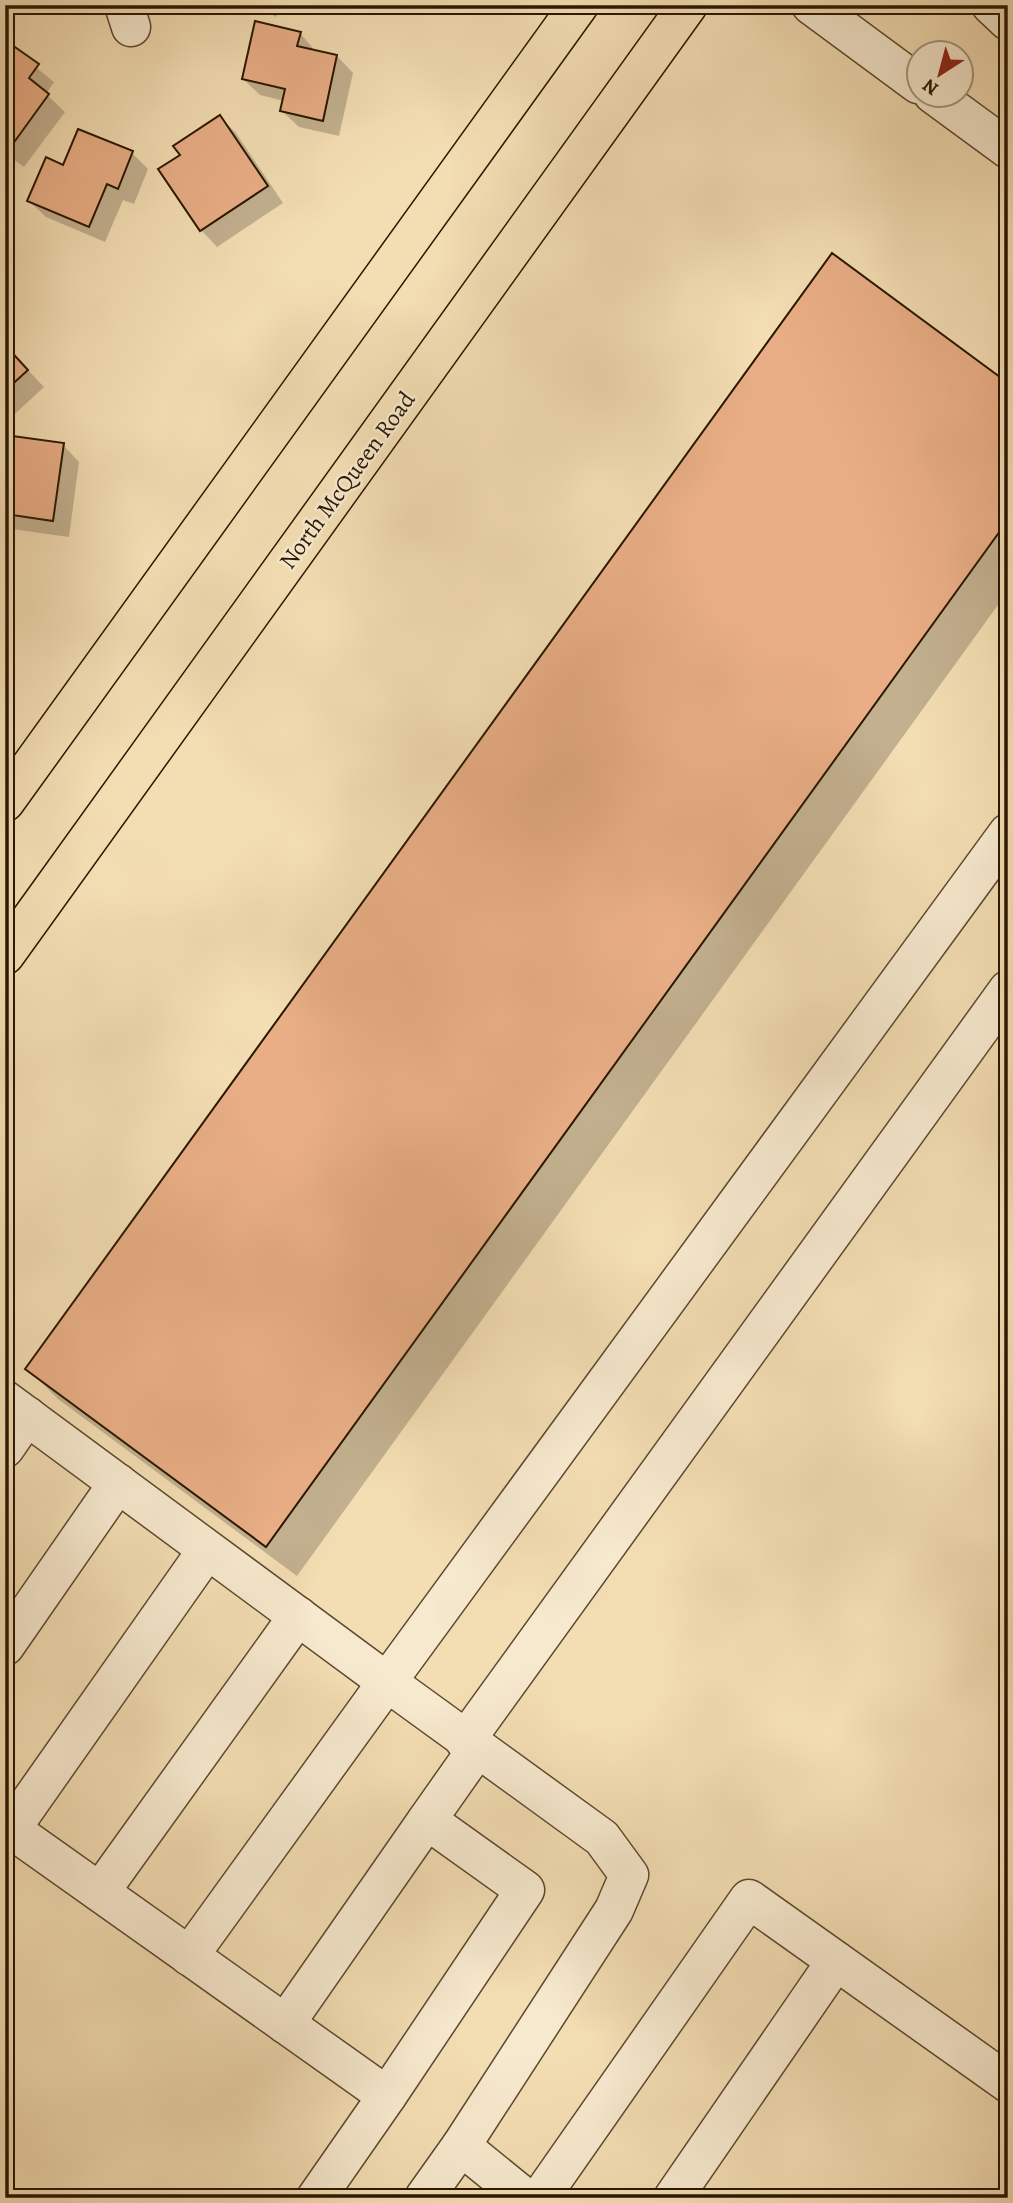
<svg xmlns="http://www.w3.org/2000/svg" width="1013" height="2203" font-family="Alegreya,serif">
  <rect width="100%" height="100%" fill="#f3ddb3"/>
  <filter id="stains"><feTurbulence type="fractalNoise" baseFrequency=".00286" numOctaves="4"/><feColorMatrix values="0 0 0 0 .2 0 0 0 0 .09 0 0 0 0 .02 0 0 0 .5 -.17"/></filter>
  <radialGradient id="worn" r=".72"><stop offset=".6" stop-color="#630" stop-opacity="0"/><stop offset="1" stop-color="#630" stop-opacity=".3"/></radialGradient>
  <!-- shadow -->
  <g fill="#0003">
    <path d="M 263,5 L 291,5 L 275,17 Z"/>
    <path d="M 300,33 L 316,52 L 337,56 L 353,73 L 339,136 L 299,127 L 282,111 L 284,101 L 260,95 L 243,79 Z"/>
    <path d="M 5,42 L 54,82 L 46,94 L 65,112 L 24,167 L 5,153 Z"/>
    <path d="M 220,117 L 236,133 L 283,203 L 217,247 L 201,230 L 161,170 L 182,156 Z"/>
    <path d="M 132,153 L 148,169 L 134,204 L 123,200 L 105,242 L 46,217 L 29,201 L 64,167 Z"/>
    <path d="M 5,346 L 44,387 L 5,423 Z"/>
    <path d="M 1008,385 L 1008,591 L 297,1576 L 58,1399 L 28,1369 Z"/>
    <path d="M 5,437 L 63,445 L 79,462 L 69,537 L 5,528 Z"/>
    <path d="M 5,597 L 12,604 L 5,614 Z"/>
  </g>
  <!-- building -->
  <g fill="#e9ae86" stroke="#2a1702" stroke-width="2">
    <path d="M 255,21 L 301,32 L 297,46 L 337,55 L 323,121 L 280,111 L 285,89 L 242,79 Z"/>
    <path d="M 5,40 L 39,64 L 29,78 L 49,94 L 7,152 Z"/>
    <path d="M 220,115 L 268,186 L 200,231 L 158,169 L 180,155 L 173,146 Z"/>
    <path d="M 78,129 L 133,151 L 118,189 L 107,184 L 89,227 L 27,201 L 46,157 L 63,165 Z"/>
    <path d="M 832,253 L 1008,383 L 1008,520 L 266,1547 L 25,1369 Z"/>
    <path d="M 5,345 L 28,370 L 5,391 Z"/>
    <path d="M 5,435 L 64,443 L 53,521 L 5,514 Z"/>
  </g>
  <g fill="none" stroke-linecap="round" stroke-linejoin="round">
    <!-- minor casing -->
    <g stroke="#5c482e" stroke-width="41">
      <g id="minor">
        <path d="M 124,5 L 131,27"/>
        <path d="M 811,5 L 918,84"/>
        <path d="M 991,5 L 1008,21"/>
        <path d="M 933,94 L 1008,149"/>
        <path d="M 5,1400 L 387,1682 L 1008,833"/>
        <path d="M 5,1448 L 27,1416"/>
        <path d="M 5,1646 L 118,1483"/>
        <path d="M 465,1741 L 1008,990"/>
        <path d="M 5,1825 L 387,2096 L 316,2198"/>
        <path d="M 11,1829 L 207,1550"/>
        <path d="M 100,1892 L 298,1616"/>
        <path d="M 189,1956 L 387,1682 L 602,1838 L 629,1875 L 614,1910 L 461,2146 L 424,2198"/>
        <path d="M 285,2024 L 427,1820"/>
        <path d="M 387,2096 L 525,1890 L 427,1820 L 477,1749"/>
        <path d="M 461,2146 L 525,2198"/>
        <path d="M 540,2198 L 749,1899 L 1008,2083"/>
        <path d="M 673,2198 L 836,1961"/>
      </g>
    </g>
    <!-- major casing -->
    <g stroke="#2a1702" stroke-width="41">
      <g id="major">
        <path d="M 5,802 L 579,5"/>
        <path d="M 5,955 L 688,5"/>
      </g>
    </g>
    <!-- minor -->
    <use href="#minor" stroke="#f7e9ce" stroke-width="38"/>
    <!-- major -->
    <use href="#major" stroke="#f3ddb3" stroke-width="38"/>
  </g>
  <g text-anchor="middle" stroke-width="5" stroke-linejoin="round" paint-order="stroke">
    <!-- street labels -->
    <g font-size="24" fill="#2a1702" stroke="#f7e9ce">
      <text transform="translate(347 480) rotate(-54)" y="8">North McQueen Road</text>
    </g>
  </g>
  <!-- margin -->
  <rect width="1013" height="2203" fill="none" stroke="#f3ddb3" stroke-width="28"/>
  <rect x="7" y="7" width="999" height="2189" fill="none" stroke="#2a1702" stroke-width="3.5"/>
  <rect x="14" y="14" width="985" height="2175" fill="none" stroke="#2a1702" stroke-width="2"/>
  <!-- north arrow -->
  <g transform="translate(940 74) rotate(216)"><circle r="33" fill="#f7e9ce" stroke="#a5957c" stroke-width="2"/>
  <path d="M0-5L12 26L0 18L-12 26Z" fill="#8f2418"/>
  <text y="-10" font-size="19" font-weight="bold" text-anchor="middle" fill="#2a1702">N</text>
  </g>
  <rect width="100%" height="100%" filter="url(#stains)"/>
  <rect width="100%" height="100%" fill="url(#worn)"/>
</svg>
